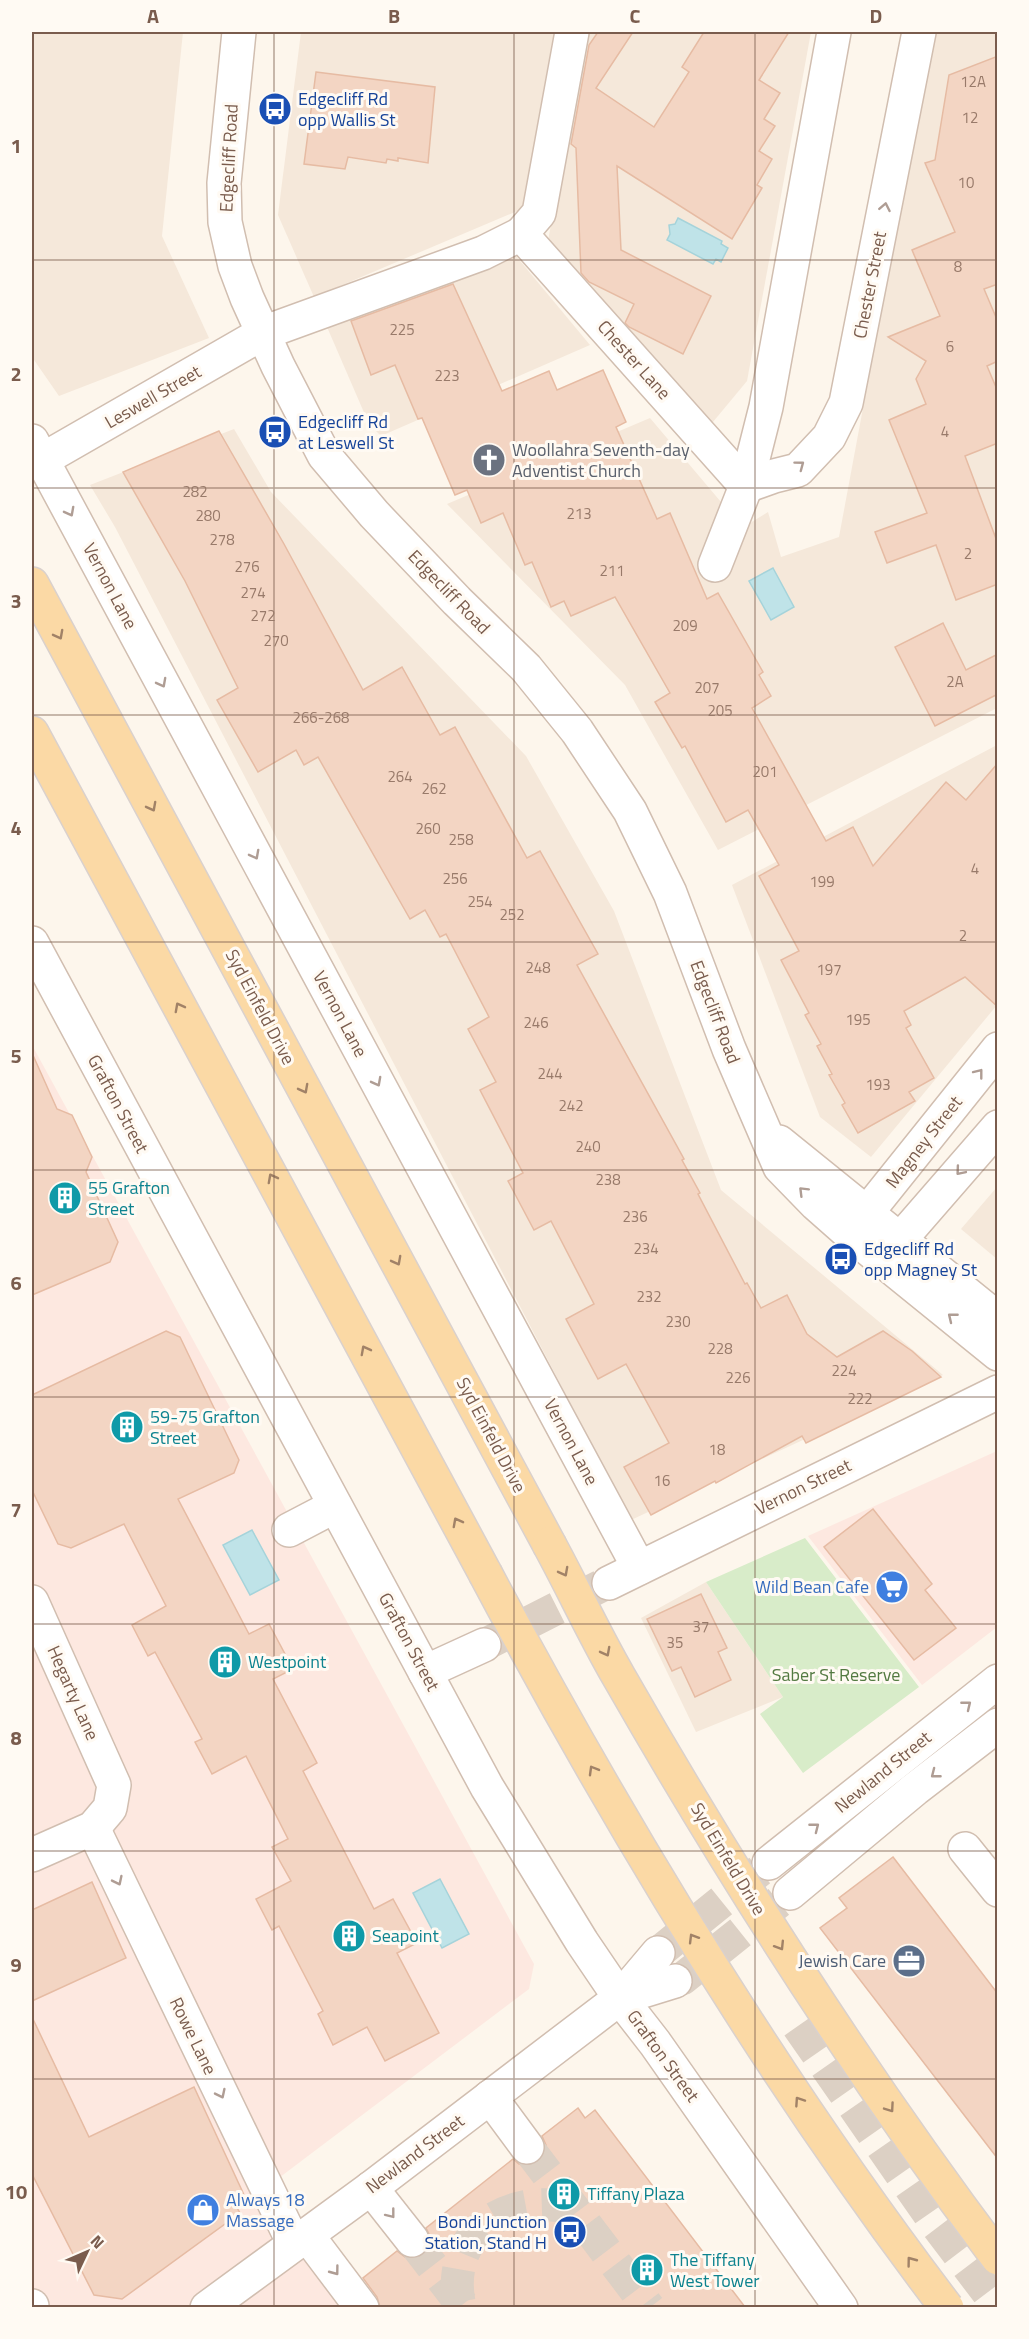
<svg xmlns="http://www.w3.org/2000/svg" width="1029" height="2339" font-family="'Titillium Web',sans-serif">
  <rect width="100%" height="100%" fill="#fdf6ec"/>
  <!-- residential -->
  <g fill="#f5e8da">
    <path d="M 32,32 L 183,32 L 162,236 L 209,338 L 59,396 L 32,357 Z"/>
    <path d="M 301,32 L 554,32 L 522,209 L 314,297 L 278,215 Z"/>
    <path d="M 586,32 L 811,32 L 747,381 L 708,428 L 548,241 Z"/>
    <path d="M 933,32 L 997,32 L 997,708 L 718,850 L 625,685 L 447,504 L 650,418 L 721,502 L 713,546 L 768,512 L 781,557 L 839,537 Z"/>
    <path d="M 511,250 L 590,345 L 381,436 L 369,424 L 327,327 Z"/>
    <path d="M 234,429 L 271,492 L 526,756 L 614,911 L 721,1190 L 943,1375 L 631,1520 L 115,527 L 90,485 Z"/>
    <path d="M 997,745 L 997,1005 L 871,1157 L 820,1117 L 732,885 Z"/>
    <path d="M 997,1187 L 997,1259 L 961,1229 Z"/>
    <path d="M 706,1582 L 783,1697 L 696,1732 L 641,1618 Z"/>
  </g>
  <!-- commercial -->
  <g fill="#fde8e0">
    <path d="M 32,1045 L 534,1964 L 529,1989 L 259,2193 L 346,2307 L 32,2307 Z"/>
    <path d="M 997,1451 L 997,1627 L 922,1685 L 808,1536 Z"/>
  </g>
  <!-- green -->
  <path fill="#d8ecc9" d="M 805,1538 L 919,1687 L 803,1773 L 760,1714 L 783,1697 L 706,1582 Z"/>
  <!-- water -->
  <g fill="#bfe3e8" stroke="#a5d3da" stroke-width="1.5">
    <path d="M 678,218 L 722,241 L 721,244 L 728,248 L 721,262 L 716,259 L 713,264 L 667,240 L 670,234 L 669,225 L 675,224 Z"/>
    <path d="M 773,568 L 794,607 L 771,620 L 749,581 Z"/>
    <path d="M 252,1530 L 279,1580 L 250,1595 L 223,1545 Z"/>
    <path d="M 440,1879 L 469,1934 L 442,1948 L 413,1893 Z"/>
  </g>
  <!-- building -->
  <g fill="#f3d5c3" stroke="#e6bba3" stroke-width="1.5">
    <path d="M 598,32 L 633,32 L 596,88 L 654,127 L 689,72 L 682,67 L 704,32 L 789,32 L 759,80 L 780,93 L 764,119 L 775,126 L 759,151 L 772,159 L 757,185 L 762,188 L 732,239 L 617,166 L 621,250 L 711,296 L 683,354 L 629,327 L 625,323 L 634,304 L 589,282 L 581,273 L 576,148 L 571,144 L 589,45 Z"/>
    <path d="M 998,56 L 998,284 L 984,289 L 998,322 L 998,361 L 987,366 L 998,392 L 998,443 L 965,456 L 998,544 L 998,584 L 956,600 L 936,545 L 887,563 L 875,532 L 927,513 L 889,420 L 926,404 L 916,379 L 926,361 L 888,337 L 940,316 L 912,250 L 955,232 L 925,163 L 935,160 L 949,75 Z"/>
    <path d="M 316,72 L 435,87 L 428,163 L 398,158 L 398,161 L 387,159 L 386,163 L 348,157 L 345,169 L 304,164 Z"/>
    <path d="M 453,284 L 502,391 L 549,371 L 557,390 L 603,370 L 626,422 L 616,427 L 657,519 L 670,513 L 707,599 L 718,593 L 763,672 L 759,675 L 771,696 L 752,708 L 826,841 L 853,827 L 873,866 L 946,782 L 966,800 L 998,763 L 998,1007 L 965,977 L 904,1011 L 911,1025 L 906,1028 L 934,1078 L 909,1092 L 915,1101 L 858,1133 L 842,1105 L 845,1103 L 829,1075 L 832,1074 L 817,1046 L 821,1044 L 805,1015 L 809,1013 L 781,960 L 799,951 L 759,876 L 779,865 L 748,810 L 726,822 L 685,746 L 682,748 L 655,702 L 670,693 L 615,597 L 571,616 L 564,601 L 551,607 L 532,562 L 525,565 L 503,513 L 481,523 L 467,490 L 455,495 L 422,418 L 418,419 L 395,365 L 371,375 L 351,321 Z"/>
    <path d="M 219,431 L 284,544 L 363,690 L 402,667 L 440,735 L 455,727 L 527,858 L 540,851 L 598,954 L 577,965 L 684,1159 L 682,1160 L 700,1193 L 698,1194 L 745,1284 L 747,1283 L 761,1308 L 787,1295 L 807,1334 L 837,1357 L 883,1331 L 912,1351 L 941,1377 L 806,1443 L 802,1436 L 716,1483 L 715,1481 L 651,1515 L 624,1467 L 669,1443 L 626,1364 L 598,1379 L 566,1319 L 594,1304 L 551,1221 L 534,1230 L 508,1181 L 523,1173 L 480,1090 L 496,1082 L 468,1029 L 489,1017 L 446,934 L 440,937 L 425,910 L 410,919 L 318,757 L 304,765 L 296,750 L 258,772 L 217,700 L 238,688 L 185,581 L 123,472 Z"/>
    <path d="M 943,623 L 966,670 L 998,654 L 998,694 L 935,726 L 895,647 Z"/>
    <path d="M 32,1053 L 57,1109 L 72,1115 L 92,1157 L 86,1172 L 118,1242 L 110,1262 L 32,1295 Z"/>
    <path d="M 166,1331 L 180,1337 L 239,1460 L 234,1473 L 178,1499 L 249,1634 L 269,1624 L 293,1669 L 273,1679 L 317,1763 L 303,1771 L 374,1909 L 393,1899 L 417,1943 L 397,1953 L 439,2033 L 385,2061 L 367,2027 L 333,2045 L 318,2014 L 323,2011 L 279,1926 L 272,1930 L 256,1899 L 291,1881 L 272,1847 L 288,1839 L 246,1756 L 212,1774 L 195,1742 L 202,1739 L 155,1652 L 148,1656 L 132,1625 L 166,1606 L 124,1524 L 71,1548 L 58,1544 L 32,1490 L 32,1395 Z"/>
    <path d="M 873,1509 L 932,1584 L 925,1590 L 956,1628 L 914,1660 L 824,1547 Z"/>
    <path d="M 701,1594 L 727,1648 L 718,1652 L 731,1680 L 695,1697 L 681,1667 L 672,1671 L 647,1619 Z"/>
    <path d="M 893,1857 L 998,1994 L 998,2159 L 820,1928 L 847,1908 L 839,1898 Z"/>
    <path d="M 92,1882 L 126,1958 L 32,2001 L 32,1910 Z"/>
    <path d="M 32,2017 L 89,2137 L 194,2087 L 245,2197 L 235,2204 L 240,2213 L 122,2299 L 94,2295 L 32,2174 Z"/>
    <path d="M 578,2108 L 585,2118 L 595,2110 L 745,2307 L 380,2307 L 377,2297 L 363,2278 L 397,2251 L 405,2257 L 414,2259 L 424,2254 L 429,2247 L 431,2238 L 426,2228 L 513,2159 L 519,2164 L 529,2166 L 539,2162 L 544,2155 L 546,2145 L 542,2136 Z"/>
  </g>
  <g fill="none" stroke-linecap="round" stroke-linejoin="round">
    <!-- minor-tunnel -->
    <g stroke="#dcd0c4" stroke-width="33" stroke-dasharray="33 16" stroke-linecap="butt">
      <path d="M 484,1645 L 603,1585"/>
      <path d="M 658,1953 L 764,1867"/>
      <path d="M 675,1981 L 682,1979 L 790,1893"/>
      <path d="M 798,2026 L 938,2227 L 998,2306"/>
      <path d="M 527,2147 L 649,2308"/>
      <path d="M 412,2240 L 463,2306"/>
      <path d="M 459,2302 C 446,2231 510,2193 573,2208"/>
    </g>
    <!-- minor casing -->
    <g stroke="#d1beb0" stroke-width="36">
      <g id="minor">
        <path d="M 239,32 L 224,183 L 225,222 L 235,266 L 247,298 L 278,366 L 324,455 L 374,514 L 457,601 L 526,668 L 577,731 L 630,811 L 670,893 L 729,1049 L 780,1167 L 816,1204 L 850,1234 L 998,1354"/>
        <path d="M 572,32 L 539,213 L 521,234 L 746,486 L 774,476 L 798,470 L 829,437 L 846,403 L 919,32"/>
        <path d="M 32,441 L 639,1568"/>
        <path d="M 42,460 L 263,333 L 483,253 L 521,234"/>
        <path d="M 715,565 L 746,486 L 766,407 L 834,32"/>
        <path d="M 32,943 L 487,1787 L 582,1942 L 620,1998 L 655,2043 L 841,2308"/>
        <path d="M 779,1142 L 998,1319"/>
        <path d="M 853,1230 L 998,1049"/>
        <path d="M 885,1257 L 998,1127"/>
        <path d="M 289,1530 L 335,1506"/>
        <path d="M 609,1583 L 998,1392"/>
        <path d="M 32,1602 L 114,1785 L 110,1808 L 93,1828 L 32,1855"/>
        <path d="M 425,1672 L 484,1645"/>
        <path d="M 93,1828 L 294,2244"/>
        <path d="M 965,1849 L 998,1890"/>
        <path d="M 769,1863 L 998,1681"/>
        <path d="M 790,1893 L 915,1789 L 998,1725"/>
        <path d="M 620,1998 L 675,1981"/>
        <path d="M 490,2097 L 527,2147"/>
        <path d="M 371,2188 L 412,2240"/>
        <path d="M 307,2235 L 362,2308"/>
        <path d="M 32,2306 L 32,2308"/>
        <path d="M 207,2308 L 371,2188 L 620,1998 L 658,1953"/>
      </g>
    </g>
    <!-- major casing -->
    <g stroke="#dad1cd" stroke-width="36">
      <g id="major">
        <path d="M 32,584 L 549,1544"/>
        <path d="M 32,733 L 485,1573"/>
      </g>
    </g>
    <!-- minor -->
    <use href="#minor" stroke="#fff" stroke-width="33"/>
    <!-- major -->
    <use href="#major" stroke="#fbd9a5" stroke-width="33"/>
    <!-- major-bridge casing -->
    <g stroke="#dad1cd" stroke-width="36" stroke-linecap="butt">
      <g id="major-bridge">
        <path d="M 549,1544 C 573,1588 594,1634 619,1677 C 734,1878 859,2073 998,2258"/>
        <path d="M 485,1573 C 621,1829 771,2077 947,2308"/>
      </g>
    </g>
    <!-- major-bridge -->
    <use href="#major-bridge" stroke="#fbd9a5" stroke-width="33"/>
  </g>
  <!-- one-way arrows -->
  <defs><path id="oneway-chevron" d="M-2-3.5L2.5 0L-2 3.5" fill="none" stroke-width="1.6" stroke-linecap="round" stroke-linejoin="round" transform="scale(1.5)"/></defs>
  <g stroke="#af9d94">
    <use href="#oneway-chevron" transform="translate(885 207) rotate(-79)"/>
    <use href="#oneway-chevron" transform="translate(800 465) rotate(-37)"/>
    <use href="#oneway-chevron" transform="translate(70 512) rotate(62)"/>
    <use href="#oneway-chevron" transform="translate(162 683) rotate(62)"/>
    <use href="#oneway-chevron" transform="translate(255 855) rotate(62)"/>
    <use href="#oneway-chevron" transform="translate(979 1073) rotate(-52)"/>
    <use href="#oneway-chevron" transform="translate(377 1082) rotate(62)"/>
    <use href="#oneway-chevron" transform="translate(960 1171) rotate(130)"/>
    <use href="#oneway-chevron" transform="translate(803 1191) rotate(-135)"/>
    <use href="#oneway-chevron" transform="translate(952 1317) rotate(-141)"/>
    <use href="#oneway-chevron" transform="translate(967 1705) rotate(-39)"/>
    <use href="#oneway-chevron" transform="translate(935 1774) rotate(142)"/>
    <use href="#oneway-chevron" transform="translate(815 1827) rotate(-38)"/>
    <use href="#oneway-chevron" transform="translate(118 1881) rotate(64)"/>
    <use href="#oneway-chevron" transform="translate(221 2094) rotate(64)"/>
    <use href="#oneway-chevron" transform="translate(391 2214) rotate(52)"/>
    <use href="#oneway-chevron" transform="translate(335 2271) rotate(53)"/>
  </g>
  <g stroke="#a18267">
    <use href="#oneway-chevron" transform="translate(59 635) rotate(62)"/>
    <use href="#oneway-chevron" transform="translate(152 807) rotate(62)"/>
    <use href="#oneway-chevron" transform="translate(179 1007) rotate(-118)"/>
    <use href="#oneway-chevron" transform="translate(304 1089) rotate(62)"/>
    <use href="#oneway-chevron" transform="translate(272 1178) rotate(-118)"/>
    <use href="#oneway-chevron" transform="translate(397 1261) rotate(62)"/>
    <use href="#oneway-chevron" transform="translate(365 1350) rotate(-118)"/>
    <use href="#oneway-chevron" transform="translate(457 1522) rotate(-118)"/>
    <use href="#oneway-chevron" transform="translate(564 1572) rotate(62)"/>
    <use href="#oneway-chevron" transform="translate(606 1652) rotate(62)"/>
    <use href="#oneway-chevron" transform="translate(593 1770) rotate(-120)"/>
    <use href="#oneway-chevron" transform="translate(693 1938) rotate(-121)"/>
    <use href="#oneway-chevron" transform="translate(780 1946) rotate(58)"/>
    <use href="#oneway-chevron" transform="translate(799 2101) rotate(-124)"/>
    <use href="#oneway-chevron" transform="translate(890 2108) rotate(55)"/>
    <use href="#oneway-chevron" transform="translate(911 2261) rotate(-127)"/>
  </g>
  <!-- grid -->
  <path fill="none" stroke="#7a5c4d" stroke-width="1.5" stroke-opacity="0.55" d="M 274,32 L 274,2308M 514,32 L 514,2308M 755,32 L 755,2308M 32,260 L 998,260M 32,488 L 998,488M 32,715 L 998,715M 32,942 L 998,942M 32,1170 L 998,1170M 32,1397 L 998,1397M 32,1624 L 998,1624M 32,1851 L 998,1851M 32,2079 L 998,2079"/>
  <!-- icons -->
  <defs>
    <g id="bus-disc" transform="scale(1.725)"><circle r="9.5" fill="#1a4fb4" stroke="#fffaf3"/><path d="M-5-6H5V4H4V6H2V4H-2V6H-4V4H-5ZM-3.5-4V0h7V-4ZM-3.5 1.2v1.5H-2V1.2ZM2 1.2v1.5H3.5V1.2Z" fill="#fff"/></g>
    <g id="church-disc" transform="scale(1.725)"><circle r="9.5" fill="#6b7280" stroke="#fffaf3"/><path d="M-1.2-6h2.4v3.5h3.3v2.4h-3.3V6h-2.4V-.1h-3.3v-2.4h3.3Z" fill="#fff"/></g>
    <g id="building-disc" transform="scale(1.725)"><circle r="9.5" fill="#0f9aa8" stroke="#fffaf3"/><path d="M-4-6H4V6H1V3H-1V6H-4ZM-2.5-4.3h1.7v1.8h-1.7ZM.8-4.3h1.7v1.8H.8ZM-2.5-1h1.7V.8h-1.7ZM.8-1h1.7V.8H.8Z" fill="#fff"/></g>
    <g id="supermarket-disc" transform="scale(1.725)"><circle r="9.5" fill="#3f7fe0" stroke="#fffaf3"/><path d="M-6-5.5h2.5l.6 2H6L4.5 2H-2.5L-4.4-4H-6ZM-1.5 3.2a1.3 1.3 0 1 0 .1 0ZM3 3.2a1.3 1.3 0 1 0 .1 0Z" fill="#fff"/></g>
    <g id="office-disc" transform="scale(1.725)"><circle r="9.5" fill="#5c6f8a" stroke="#fffaf3"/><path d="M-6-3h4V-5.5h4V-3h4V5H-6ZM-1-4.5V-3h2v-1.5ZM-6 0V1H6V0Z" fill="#fff"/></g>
    <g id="shop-disc" transform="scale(1.725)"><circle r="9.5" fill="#3f7fe0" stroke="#fffaf3"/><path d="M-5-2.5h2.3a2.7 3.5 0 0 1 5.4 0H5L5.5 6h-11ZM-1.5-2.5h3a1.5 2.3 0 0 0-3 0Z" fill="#fff"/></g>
  </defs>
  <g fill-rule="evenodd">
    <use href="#bus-disc" x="275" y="109"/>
    <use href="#bus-disc" x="275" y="432"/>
    <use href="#church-disc" x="489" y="460"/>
    <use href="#building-disc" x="65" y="1198"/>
    <use href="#bus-disc" x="841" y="1259"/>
    <use href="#building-disc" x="127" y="1427"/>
    <use href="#supermarket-disc" x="892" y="1587"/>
    <use href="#building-disc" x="225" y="1662"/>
    <use href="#building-disc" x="349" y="1936"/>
    <use href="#office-disc" x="909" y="1961"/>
    <use href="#building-disc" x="564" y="2194"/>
    <use href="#shop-disc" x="203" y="2210"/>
    <use href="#bus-disc" x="570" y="2232"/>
    <use href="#building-disc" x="647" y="2270"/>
  </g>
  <g text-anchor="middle" stroke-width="6" stroke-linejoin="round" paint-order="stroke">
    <!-- number labels -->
    <g font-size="15" fill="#987a6a">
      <text x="973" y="87">12A</text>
      <text x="970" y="123">12</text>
      <text x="966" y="188">10</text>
      <text x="958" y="272">8</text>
      <text x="402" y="335">225</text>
      <text x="950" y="352">6</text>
      <text x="447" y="381">223</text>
      <text x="945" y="437">4</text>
      <text x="195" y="497">282</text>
      <text x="579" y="519">213</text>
      <text x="208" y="521">280</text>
      <text x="222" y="545">278</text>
      <text x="968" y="559">2</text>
      <text x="247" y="572">276</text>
      <text x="612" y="576">211</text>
      <text x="253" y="598">274</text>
      <text x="263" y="621">272</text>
      <text x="685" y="631">209</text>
      <text x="276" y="646">270</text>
      <text x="955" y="687">2A</text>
      <text x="707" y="693">207</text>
      <text x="720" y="716">205</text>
      <text x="321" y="723">266-268</text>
      <text x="765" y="777">201</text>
      <text x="400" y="782">264</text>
      <text x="434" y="794">262</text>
      <text x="428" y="834">260</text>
      <text x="461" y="845">258</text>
      <text x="975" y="874">4</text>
      <text x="455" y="884">256</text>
      <text x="822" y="887">199</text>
      <text x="480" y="907">254</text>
      <text x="512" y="920">252</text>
      <text x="963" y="941">2</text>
      <text x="538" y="973">248</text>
      <text x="829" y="975">197</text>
      <text x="858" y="1025">195</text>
      <text x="536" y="1028">246</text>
      <text x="550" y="1079">244</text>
      <text x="878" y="1090">193</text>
      <text x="571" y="1111">242</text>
      <text x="588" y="1152">240</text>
      <text x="608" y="1185">238</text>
      <text x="635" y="1222">236</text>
      <text x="646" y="1254">234</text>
      <text x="649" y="1302">232</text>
      <text x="678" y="1327">230</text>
      <text x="720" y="1354">228</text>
      <text x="844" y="1376">224</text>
      <text x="738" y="1383">226</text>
      <text x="860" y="1404">222</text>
      <text x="717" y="1455">18</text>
      <text x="662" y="1486">16</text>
      <text x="701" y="1632">37</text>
      <text x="675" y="1648">35</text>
    </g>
    <!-- transit labels -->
    <g font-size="18" fill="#164399" stroke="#fffaf3" text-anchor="start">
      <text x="298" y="105">Edgecliff Rd<tspan x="298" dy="21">opp Wallis St</tspan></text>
      <text x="298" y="428">Edgecliff Rd<tspan x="298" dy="21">at Leswell St</tspan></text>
      <text x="864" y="1255">Edgecliff Rd<tspan x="864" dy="21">opp Magney St</tspan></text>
      <text x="547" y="2228" text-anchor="end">Bondi Junction<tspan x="547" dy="21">Station, Stand H</tspan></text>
    </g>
    <!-- street labels -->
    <g font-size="18" fill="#7a5c4d" stroke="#fffaf3">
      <text transform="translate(229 158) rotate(-87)" y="6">Edgecliff Road</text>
      <text transform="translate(870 285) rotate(-79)" y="6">Chester Street</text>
      <text transform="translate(634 360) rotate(48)" y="6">Chester Lane</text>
      <text transform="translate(153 397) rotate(-30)" y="6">Leswell Street</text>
      <text transform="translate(110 586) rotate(62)" y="6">Vernon Lane</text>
      <text transform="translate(449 592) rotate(46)" y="6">Edgecliff Road</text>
      <text transform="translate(260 1007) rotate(62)" y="6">Syd Einfeld Drive</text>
      <text transform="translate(715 1012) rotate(69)" y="6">Edgecliff Road</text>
      <text transform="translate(340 1014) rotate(62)" y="6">Vernon Lane</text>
      <text transform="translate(118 1104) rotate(62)" y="6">Grafton Street</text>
      <text transform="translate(924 1142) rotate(-52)" y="6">Magney Street</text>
      <text transform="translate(491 1435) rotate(62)" y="6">Syd Einfeld Drive</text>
      <text transform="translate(571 1442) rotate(62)" y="6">Vernon Lane</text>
      <text transform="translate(803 1487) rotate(-26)" y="6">Vernon Street</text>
      <text transform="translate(409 1642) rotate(62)" y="6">Grafton Street</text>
      <text transform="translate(73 1693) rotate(66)" y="6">Hegarty Lane</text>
      <text transform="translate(883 1772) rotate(-39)" y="6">Newland Street</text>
      <text transform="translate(728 1859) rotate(59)" y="6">Syd Einfeld Drive</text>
      <text transform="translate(193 2036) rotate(64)" y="6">Rowe Lane</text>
      <text transform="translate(663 2056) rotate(54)" y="6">Grafton Street</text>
      <text transform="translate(415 2154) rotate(-37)" y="6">Newland Street</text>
    </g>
    <!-- worship labels -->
    <g font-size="18" fill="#5b616d" stroke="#fffaf3" text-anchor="start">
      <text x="512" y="456">Woollahra Seventh-day<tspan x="512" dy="21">Adventist Church</tspan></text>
    </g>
    <!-- culture labels -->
    <g font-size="18" fill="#0d838f" stroke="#fffaf3" text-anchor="start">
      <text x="88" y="1194">55 Grafton<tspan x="88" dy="21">Street</tspan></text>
      <text x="150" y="1423">59-75 Grafton<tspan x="150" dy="21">Street</tspan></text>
      <text x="248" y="1668">Westpoint</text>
      <text x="372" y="1942">Seapoint</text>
      <text x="587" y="2200">Tiffany Plaza</text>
      <text x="670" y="2266">The Tiffany<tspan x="670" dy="21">West Tower</tspan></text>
    </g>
    <!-- shop labels -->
    <g font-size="18" fill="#366cbe" stroke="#fffaf3" text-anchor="end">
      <text x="869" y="1593">Wild Bean Cafe</text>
      <text x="226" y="2206" text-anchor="start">Always 18<tspan x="226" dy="21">Massage</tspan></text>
    </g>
    <!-- park labels -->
    <g font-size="18" fill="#537a41" stroke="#fffaf3">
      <text x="836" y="1681">Saber St Reserve</text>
    </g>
    <!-- service labels -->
    <g font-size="18" fill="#4e5e75" stroke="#fffaf3" text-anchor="end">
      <text x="886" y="1967">Jewish Care</text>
    </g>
  </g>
  <!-- border -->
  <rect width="1029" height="2339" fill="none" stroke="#fffaf3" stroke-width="66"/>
  <!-- north arrow -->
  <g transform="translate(87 2252) rotate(46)" stroke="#fffaf3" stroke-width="4.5" paint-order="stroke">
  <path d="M0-4.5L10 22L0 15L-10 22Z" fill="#7a5c4d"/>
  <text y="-9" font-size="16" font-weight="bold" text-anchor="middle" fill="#7a5c4d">N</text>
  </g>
  <rect x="33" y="33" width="963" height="2273" fill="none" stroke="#7a5c4d" stroke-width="2"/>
  <g font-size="20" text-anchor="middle" font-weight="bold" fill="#7a5c4d">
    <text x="153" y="23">A</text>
    <text x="394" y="23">B</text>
    <text x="635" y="23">C</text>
    <text x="876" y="23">D</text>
    <text x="16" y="153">1</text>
    <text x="16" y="381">2</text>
    <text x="16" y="608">3</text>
    <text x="16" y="835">4</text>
    <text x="16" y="1063">5</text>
    <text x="16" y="1290">6</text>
    <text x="16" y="1517">7</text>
    <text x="16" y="1745">8</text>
    <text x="16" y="1972">9</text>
    <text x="16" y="2199">10</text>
  </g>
</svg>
